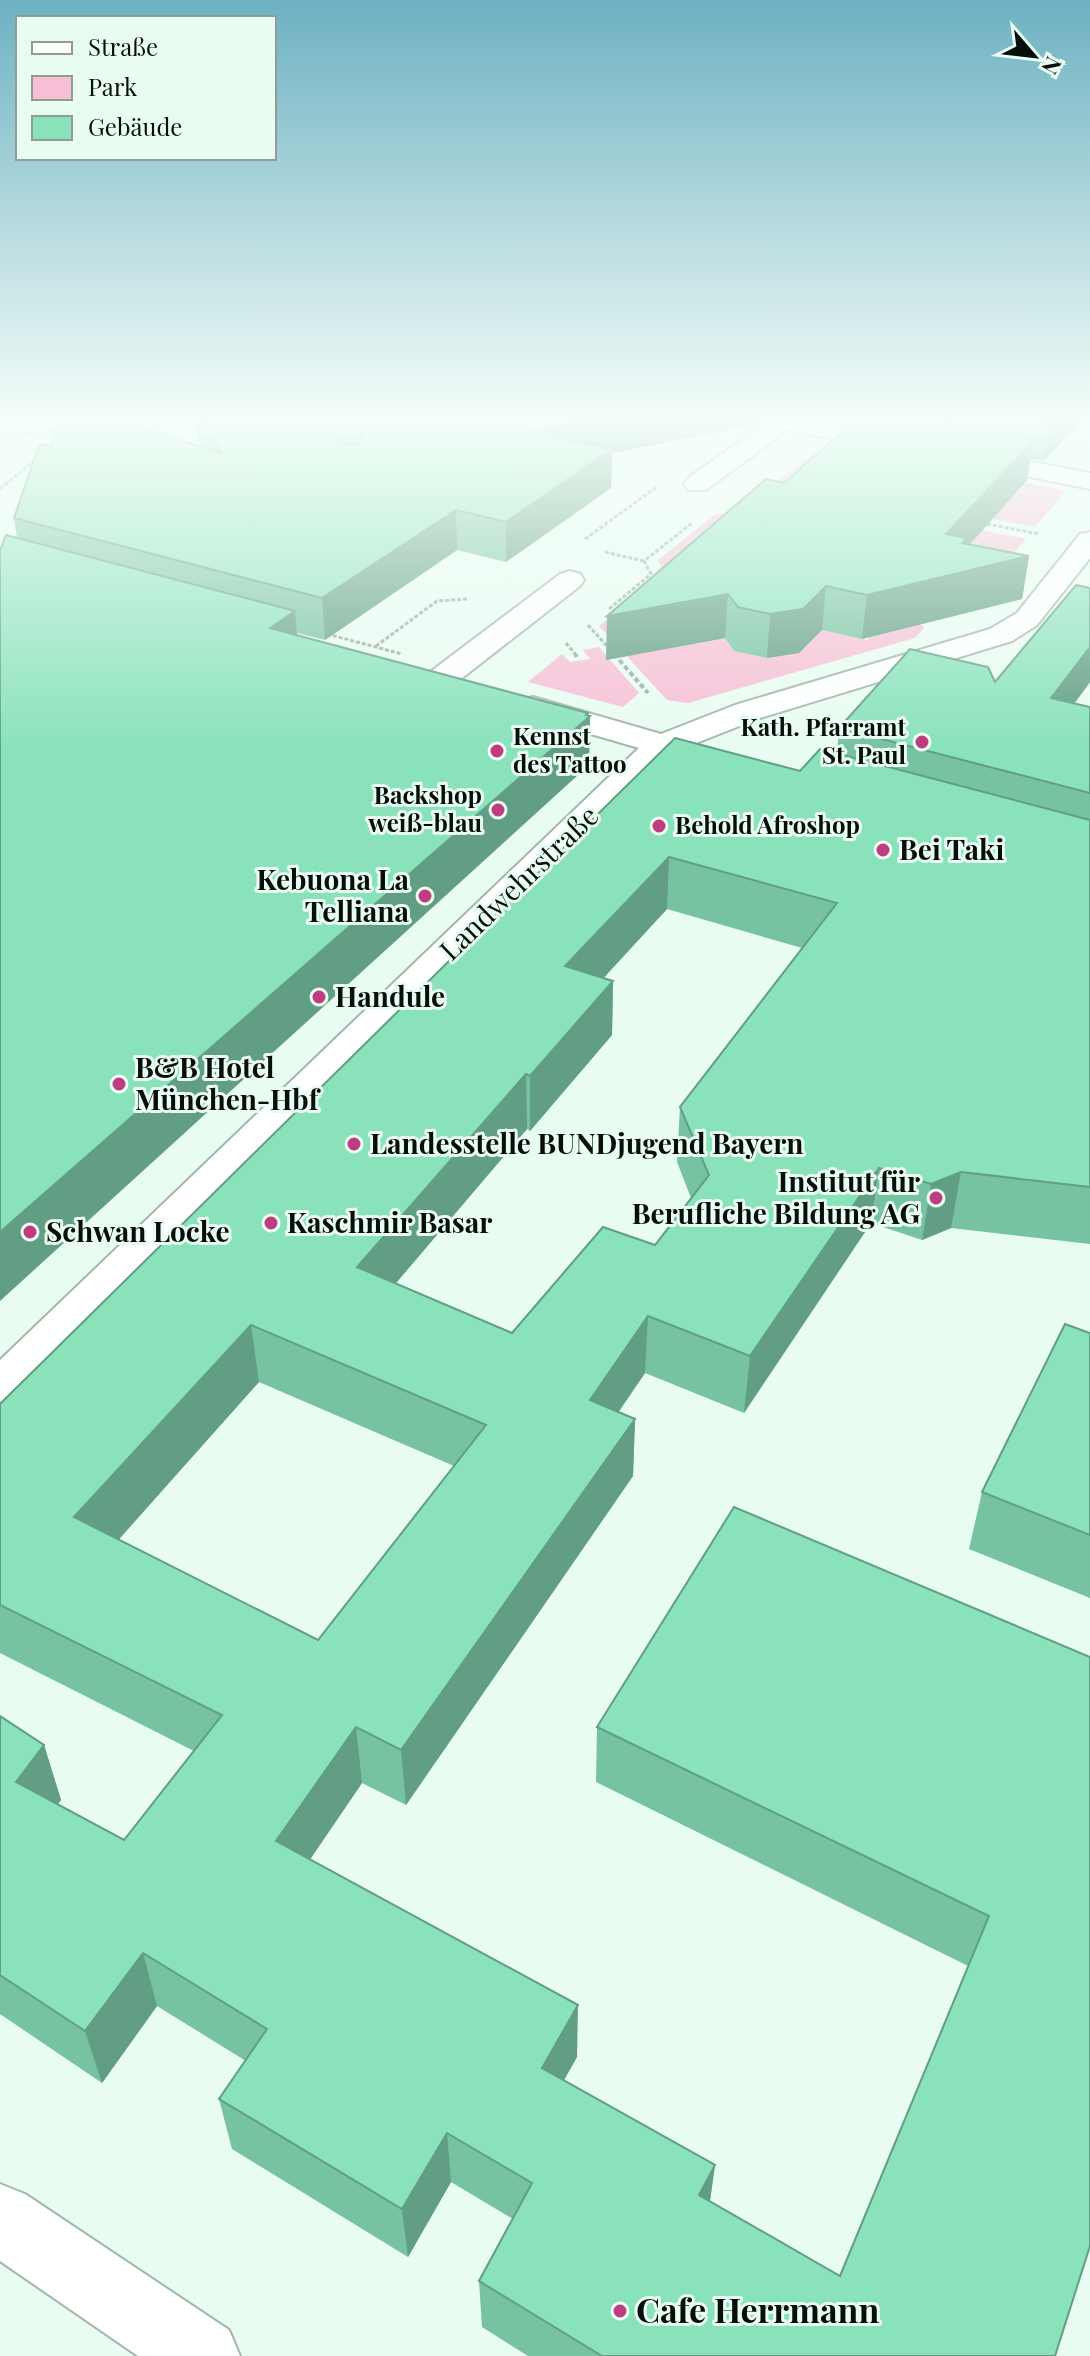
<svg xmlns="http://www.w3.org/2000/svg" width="1090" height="2356" font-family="'Playfair Display',serif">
  <rect width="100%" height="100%" fill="#e9fcf2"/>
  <!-- green -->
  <g fill="#f7bfd6">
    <path d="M 826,444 L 911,461 L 735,651 L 767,658 L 799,653 L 822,630 L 867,640 L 881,624 L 902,629 L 909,622 L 921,624 L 924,628 L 915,638 L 688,703 L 667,700 L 599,626 L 664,572 L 658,560 L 714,515 L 738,510 Z"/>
    <path d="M 975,473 L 1066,491 L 1035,527 L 992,519 L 1011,498 Z"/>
    <path d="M 981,530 L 1026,539 L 981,591 L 941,561 Z"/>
    <path d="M 599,647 L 639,693 L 623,707 L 528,682 L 562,654 L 570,662 L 590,659 L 583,650 Z"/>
  </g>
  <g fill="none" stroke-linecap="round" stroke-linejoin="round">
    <!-- pedestrian casing -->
    <g stroke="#a3b6ac" stroke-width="4">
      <g id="pedestrian">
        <path d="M 808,419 L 899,436 L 908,439 L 912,444 L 908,449 L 899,452 L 773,427 L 764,425 L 761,420 Z"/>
        <path d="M 971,450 L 1090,473 L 1090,489 L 962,463 L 958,458 L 962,453 Z"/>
      </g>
    </g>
    <!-- minor casing -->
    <g stroke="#a3b6ac" stroke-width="4">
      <g id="minor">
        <path d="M 761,419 L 785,419 L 787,424 L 781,435 L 706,490 L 688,490 L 684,484 L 688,478 L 762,426 Z"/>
        <path d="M 1090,532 L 1090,558 L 1037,625 L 1012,641 L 757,719 L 694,744 L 702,752 L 698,759 L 686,762 L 668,757 L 17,1403 L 0,1408 L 0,1360 L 639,748 L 522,714 L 517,707 L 522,700 L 533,697 L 661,734 L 735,705 L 990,629 L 1017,613 L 1080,534 Z"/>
        <path d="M 570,571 L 580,574 L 584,580 L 580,586 L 448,689 L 437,691 L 426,689 L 421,682 L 426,675 L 560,574 Z"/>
      </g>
    </g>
    <!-- secondary casing -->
    <g stroke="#a3b6ac" stroke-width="4">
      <path id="secondary" d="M 0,2184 L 25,2194 L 229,2330 L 240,2356 L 138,2356 L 0,2261 Z"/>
    </g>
    <!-- path-far1 -->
    <g stroke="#9daca4" stroke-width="3" stroke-dasharray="4 2" stroke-linecap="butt">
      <path d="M 132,428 L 203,419"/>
      <path d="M 0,435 L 59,431"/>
      <path d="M 0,489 L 36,459"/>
      <path d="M 987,524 L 1039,534"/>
      <path d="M 585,539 L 658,486"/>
      <path d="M 605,552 L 644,561"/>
      <path d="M 609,609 L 651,574 L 644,561 L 692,523"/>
      <path d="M 588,625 L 616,656"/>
      <path d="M 327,634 L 402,654"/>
      <path d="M 566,643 L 577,656"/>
      <path d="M 376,646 L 437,601 L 467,599"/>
    </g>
    <!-- path -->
    <g stroke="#9daca4" stroke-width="4" stroke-dasharray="5 3" stroke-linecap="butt">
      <path d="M 575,654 L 577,657"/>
      <path d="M 614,654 L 648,693"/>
    </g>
    <!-- pedestrian -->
    <use href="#pedestrian" fill="#fff" fill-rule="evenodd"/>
    <!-- minor -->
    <use href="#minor" fill="#fff" fill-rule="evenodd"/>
    <!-- secondary -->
    <use href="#secondary" fill="#fff" fill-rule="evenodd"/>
  </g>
  <!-- wall -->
  <g fill="#77c2a1" fill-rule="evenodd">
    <path d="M 196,419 L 319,419 L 325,426 L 324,419 L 760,419 L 759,424 L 612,453 L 611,488 L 506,562 L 457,550 L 325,640 L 297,633 L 297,635 L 588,713 L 588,716 L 590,716 L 589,765 L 1,548 L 17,538 L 14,518 L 201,447 L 199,443 Z"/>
    <path d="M 857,419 L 1090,419 L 1090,425 L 1078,423 L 1044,461 L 1031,459 L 1027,480 L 969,544 L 1029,556 L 1022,599 L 862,639 L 822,630 L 799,653 L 767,658 L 734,651 L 725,638 L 606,660 L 784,483 Z"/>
    <path d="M 995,682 L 1090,682 L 1074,704 L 1090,707 L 1090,1244 L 951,1228 L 922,1240 L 871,1223 L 744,1413 L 645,1373 L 618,1412 L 635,1419 L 633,1476 L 406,1805 L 362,1783 L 310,1859 L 577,2057 L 564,2080 L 715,2165 L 710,2201 L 840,2276 L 968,1966 L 596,1782 L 597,1727 L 1090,1657 L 1055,2356 L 528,2356 L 482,2327 L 479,2281 L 513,2219 L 451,2182 L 408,2257 L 232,2149 L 219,2099 L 246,2061 L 157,2006 L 102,2083 L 0,2014 L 0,1716 L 44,1745 L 61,1800 L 58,1804 L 124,1840 L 194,1751 L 0,1653 L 0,1404 L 675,738 L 800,771 L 837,754 L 839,728 ZM 667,909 L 802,948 L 680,1107 L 677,1162 L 691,1198 L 655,1245 L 512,1333 L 396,1283 L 527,1129 L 530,1131 L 612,1035 L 613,981 L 603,978 ZM 259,1382 L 454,1466 L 318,1640 L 118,1540 Z"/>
    <path d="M 1090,1333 L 1090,1598 L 969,1549 L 982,1492 Z"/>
  </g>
  <!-- shaded-wall -->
  <g fill="#619e83">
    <path d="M 591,419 L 760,419 L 759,424 L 612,453 L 611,488 L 506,562 L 506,522 L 526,432 Z"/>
    <path d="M 1054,419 L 1079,419 L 1078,423 L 1044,461 L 1050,423 Z"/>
    <path d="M 1034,440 L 1027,480 L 965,550 L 1029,556 L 1022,599 L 862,639 L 867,595 L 946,534 Z"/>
    <path d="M 456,510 L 457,550 L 325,640 L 322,598 Z"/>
    <path d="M 826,586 L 822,630 L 799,653 L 767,658 L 770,614 Z"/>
    <path d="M 728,594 L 725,638 L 606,660 L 607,616 Z"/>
    <path d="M 295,611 L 299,658 L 270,628 Z"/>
    <path d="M 1090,647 L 1090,682 L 1042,747 L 1051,698 Z"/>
    <path d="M 588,713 L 588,718 L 590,716 L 589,765 L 0,1301 L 0,1232 Z"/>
    <path d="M 669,857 L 667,909 L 565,1020 L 565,966 Z"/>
    <path d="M 613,981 L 612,1035 L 530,1131 L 530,1076 Z"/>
    <path d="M 526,1074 L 527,1129 L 362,1323 L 357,1267 Z"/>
    <path d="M 879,1168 L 871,1223 L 744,1413 L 750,1356 Z"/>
    <path d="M 961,1172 L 951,1228 L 922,1240 L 931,1184 Z"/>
    <path d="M 648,1316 L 645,1373 L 588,1457 L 590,1400 Z"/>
    <path d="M 251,1325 L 259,1382 L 88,1574 L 74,1517 Z"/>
    <path d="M 635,1419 L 633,1476 L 406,1805 L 401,1750 Z"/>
    <path d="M 356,1727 L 362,1783 L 286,1895 L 276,1841 Z"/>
    <path d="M 44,1745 L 61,1800 L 33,1837 L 16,1782 Z"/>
    <path d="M 143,1953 L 157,2006 L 102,2083 L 85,2031 Z"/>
    <path d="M 578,2005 L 577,2057 L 542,2119 L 542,2068 Z"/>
    <path d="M 447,2133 L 451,2182 L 408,2257 L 402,2209 Z"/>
    <path d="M 715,2165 L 708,2214 L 699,2195 Z"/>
  </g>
  <!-- building -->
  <g fill="#8ae2bb" stroke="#619e83" stroke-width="2" fill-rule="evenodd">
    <path d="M 85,419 L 114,419 L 221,453 L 202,419 L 319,419 L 341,444 L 358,445 L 364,436 L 348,419 L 591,419 L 526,432 L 612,449 L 506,522 L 456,510 L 322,598 L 14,518 L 39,445 L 51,445 L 58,423 L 76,423 Z"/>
    <path d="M 857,419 L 924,419 L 1034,440 L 946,534 L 966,538 L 962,543 L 1029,556 L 867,595 L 826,586 L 803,609 L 770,614 L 738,607 L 728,594 L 607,616 L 766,479 L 784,483 Z"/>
    <path d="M 1030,419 L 1054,419 L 1050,423 Z"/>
    <path d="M 6,535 L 295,611 L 270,628 L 588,713 L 586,715 L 590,716 L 0,1232 L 0,548 L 1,548 Z"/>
    <path d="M 1076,585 L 1090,588 L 1090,647 L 1051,698 L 1090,707 L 1090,793 L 839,728 L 910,649 L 988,667 L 995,682 Z"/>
    <path d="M 675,738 L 800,771 L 820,749 L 1090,820 L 1090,1187 L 961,1172 L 931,1184 L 879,1168 L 750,1356 L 648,1316 L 590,1400 L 635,1419 L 401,1750 L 356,1727 L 276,1841 L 578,2005 L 542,2068 L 715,2165 L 699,2195 L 840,2276 L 989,1916 L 597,1727 L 734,1507 L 1090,1657 L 1090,2246 L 1055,2356 L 602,2356 L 479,2281 L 532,2183 L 447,2133 L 402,2209 L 219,2099 L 267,2029 L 143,1953 L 85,2031 L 0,1975 L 0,1716 L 44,1745 L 16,1782 L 124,1840 L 222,1715 L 0,1605 L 0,1404 ZM 669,857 L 837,903 L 680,1107 L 709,1175 L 655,1245 L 603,1227 L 512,1333 L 357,1267 L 526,1074 L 530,1076 L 613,981 L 565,966 ZM 251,1325 L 486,1425 L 318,1640 L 74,1517 Z"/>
    <path d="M 1065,1324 L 1090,1333 L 1090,1535 L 982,1492 Z"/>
  </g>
  <!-- sky -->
  <linearGradient id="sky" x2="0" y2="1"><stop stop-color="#6db1c2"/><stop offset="0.56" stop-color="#f5fef9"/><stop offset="1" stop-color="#f5fef9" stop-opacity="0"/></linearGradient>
  <rect width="1090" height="749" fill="url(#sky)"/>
  <!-- markers -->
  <g fill="#c03c81" stroke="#e9fcf2" stroke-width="3">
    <circle cx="922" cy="742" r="8"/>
    <circle cx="497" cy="751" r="8"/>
    <circle cx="498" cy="810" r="8"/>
    <circle cx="659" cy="826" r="8"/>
    <circle cx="883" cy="850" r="8"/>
    <circle cx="425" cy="896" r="8"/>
    <circle cx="319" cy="997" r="8"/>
    <circle cx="119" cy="1084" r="8"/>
    <circle cx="354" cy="1144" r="8"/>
    <circle cx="936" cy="1198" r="8"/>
    <circle cx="271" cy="1223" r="8"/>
    <circle cx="30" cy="1232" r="8"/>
    <circle cx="620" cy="2311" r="8"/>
  </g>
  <g text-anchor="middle" stroke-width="6" stroke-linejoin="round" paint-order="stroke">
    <!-- far-poi labels -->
    <g font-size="24" font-weight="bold" fill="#080e0b" stroke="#e9fcf2" text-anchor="end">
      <text x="906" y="736">Kath. Pfarramt<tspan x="906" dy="28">St. Paul</tspan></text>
      <text x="513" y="745" text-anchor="start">Kennst<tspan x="513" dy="28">des Tattoo</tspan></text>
      <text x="482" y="804">Backshop<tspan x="482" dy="28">weiß-blau</tspan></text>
      <text x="675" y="834" text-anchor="start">Behold Afroshop</text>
    </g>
    <!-- poi labels -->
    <g font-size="28" font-weight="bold" fill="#080e0b" stroke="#e9fcf2" text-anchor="start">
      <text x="899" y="860">Bei Taki</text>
      <text x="409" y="890" text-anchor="end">Kebuona La<tspan x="409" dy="32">Telliana</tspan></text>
      <text x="335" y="1007">Handule</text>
      <text x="135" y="1078">B&amp;B Hotel<tspan x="135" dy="32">München-Hbf</tspan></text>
      <text x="370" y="1154">Landesstelle BUNDjugend Bayern</text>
      <text x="920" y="1192" text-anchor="end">Institut für<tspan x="920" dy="32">Berufliche Bildung AG</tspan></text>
      <text x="287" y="1233">Kaschmir Basar</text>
      <text x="46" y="1242">Schwan Locke</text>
    </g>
    <!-- street labels -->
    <g font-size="28" fill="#080e0b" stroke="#e9fcf2">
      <text transform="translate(519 883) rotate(-44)" y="10">Landwehrstraße</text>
    </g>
    <!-- near-poi labels -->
    <g font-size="34" font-weight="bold" fill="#080e0b" stroke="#e9fcf2" text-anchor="start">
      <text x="636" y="2323">Cafe Herrmann</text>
    </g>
  </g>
  <!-- legend -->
  <rect x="16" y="16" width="260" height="144" fill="#e9fcf2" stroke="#8f9d96" stroke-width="2"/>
  <rect x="32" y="42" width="40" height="12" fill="#ffffff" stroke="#8f9d96" stroke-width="2"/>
  <text x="88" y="56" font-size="24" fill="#080e0b">Straße</text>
  <rect x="32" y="76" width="40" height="24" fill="#f7bfd6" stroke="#8f9d96" stroke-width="2"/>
  <text x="88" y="96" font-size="24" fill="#080e0b">Park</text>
  <rect x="32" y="116" width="40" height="24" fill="#8ae2bb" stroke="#8f9d96" stroke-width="2"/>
  <text x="88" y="136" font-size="24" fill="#080e0b">Gebäude</text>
  <!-- north arrow -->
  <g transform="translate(1034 56) rotate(118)" stroke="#e9fcf2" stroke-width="6" paint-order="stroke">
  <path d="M0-6L14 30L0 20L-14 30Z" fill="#080e0b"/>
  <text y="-12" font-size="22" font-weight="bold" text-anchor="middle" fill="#080e0b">N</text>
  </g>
</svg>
